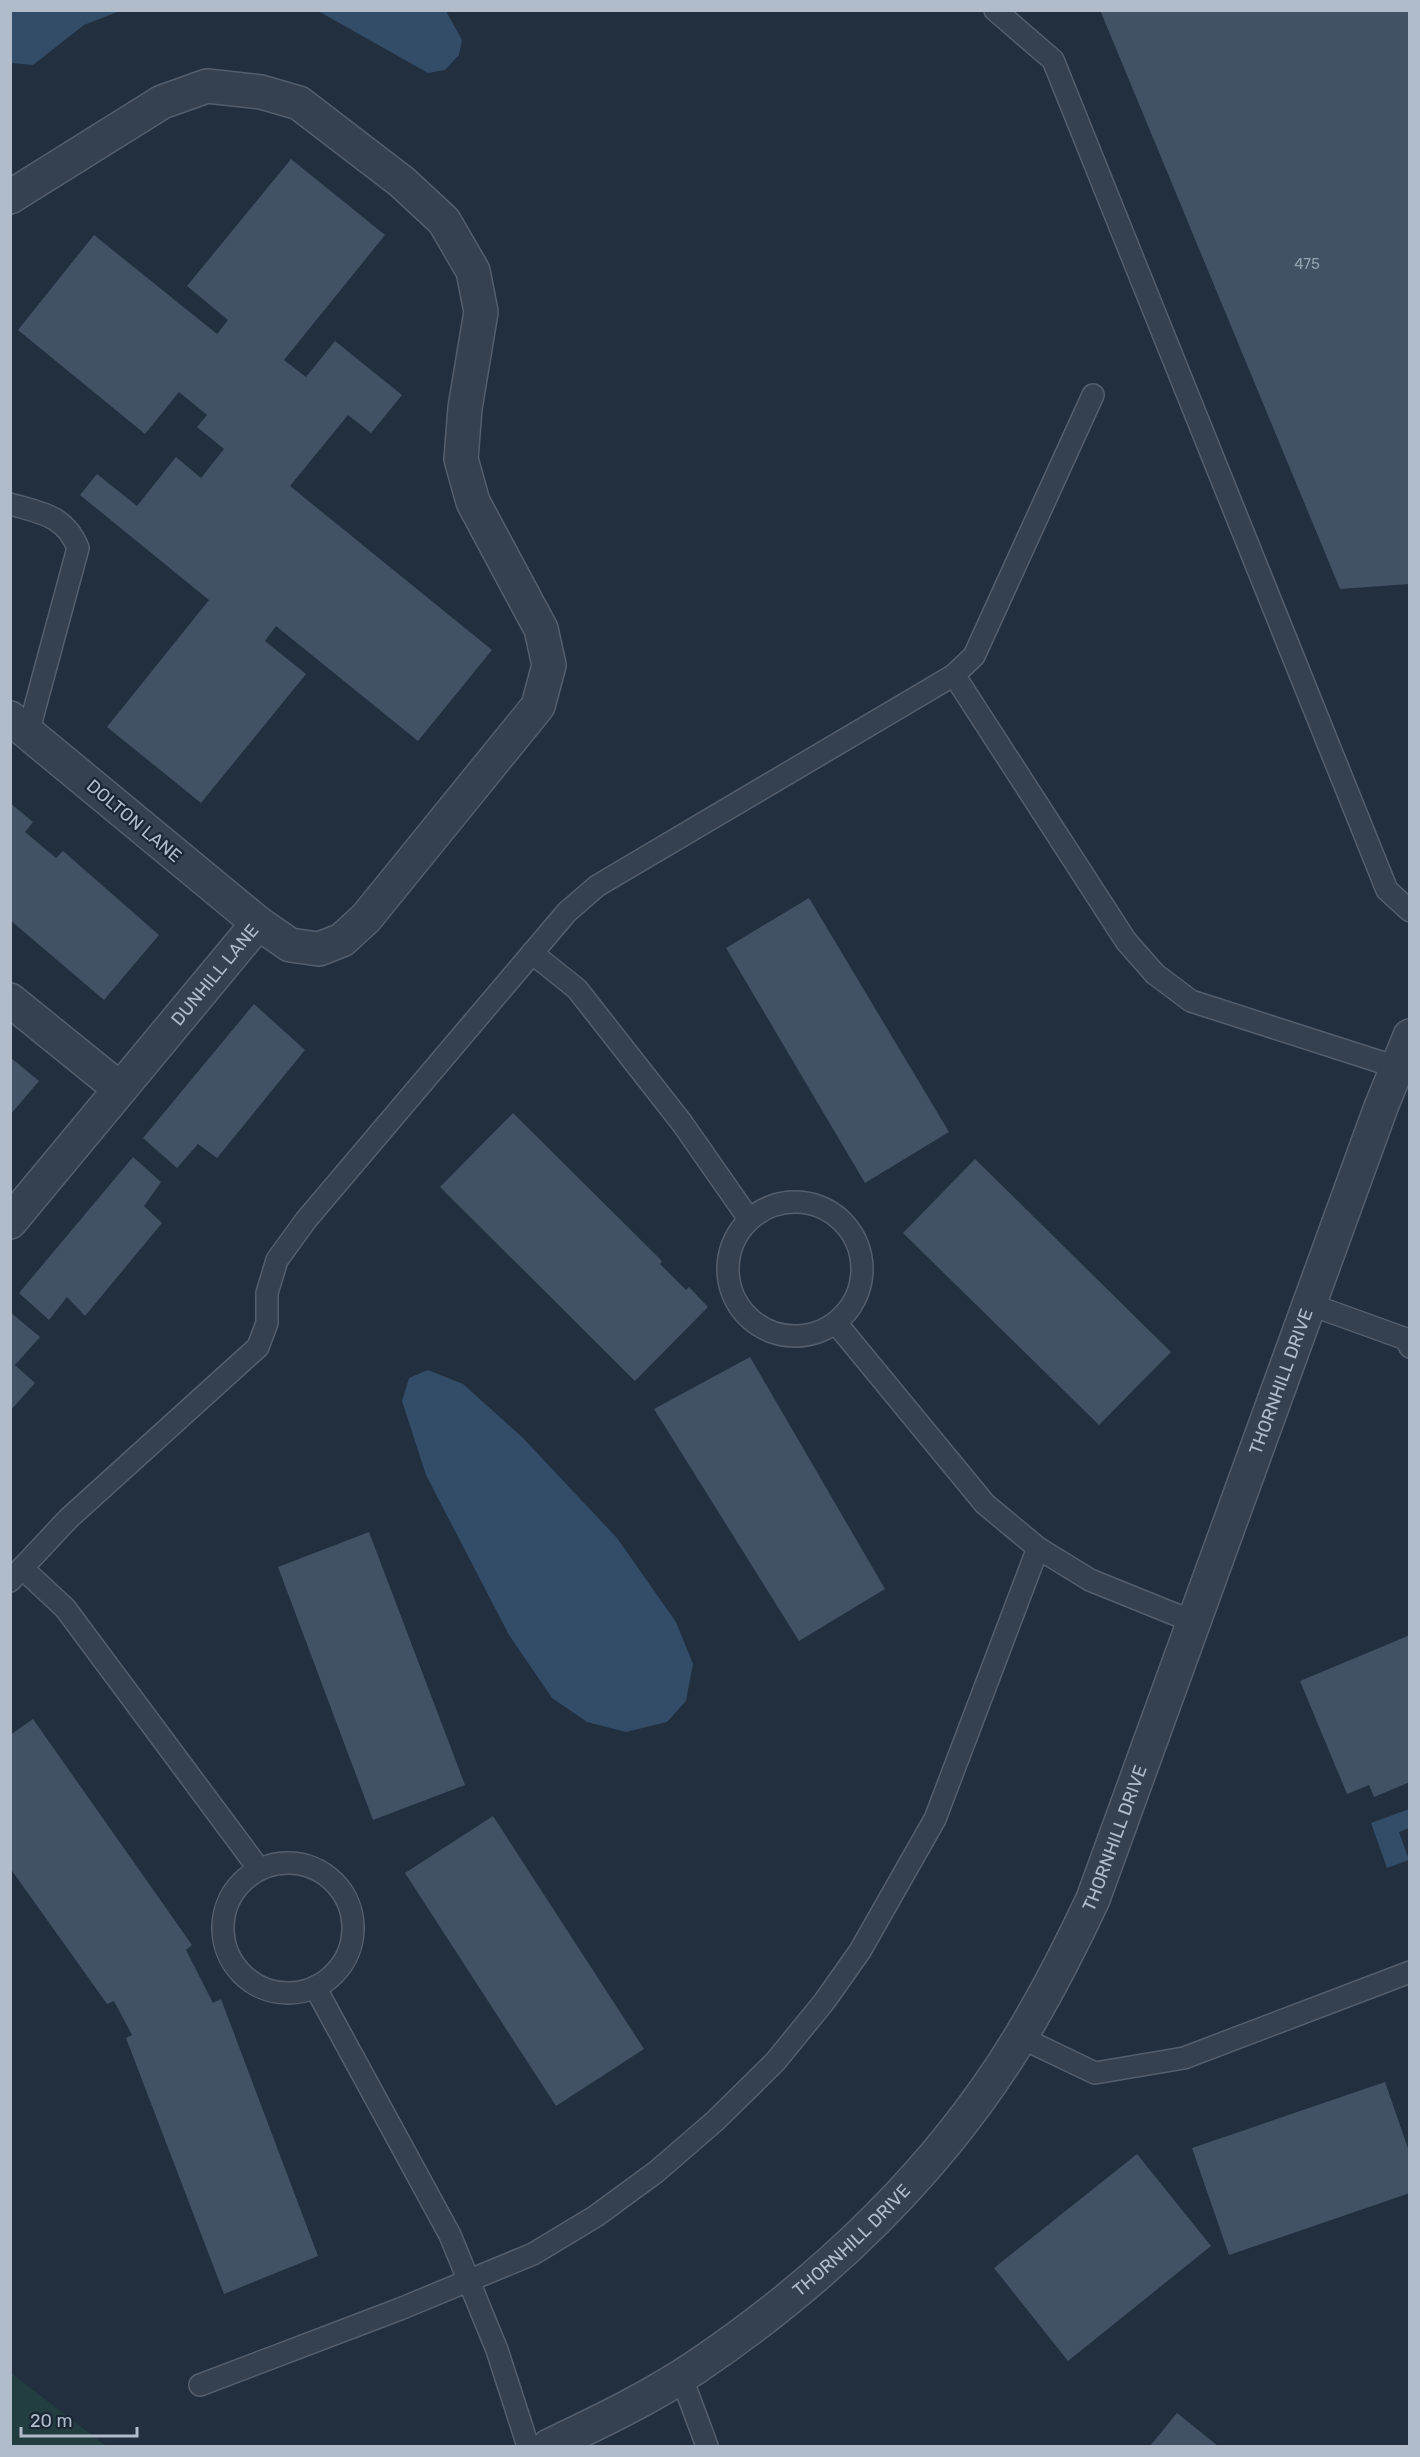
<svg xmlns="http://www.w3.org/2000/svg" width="1420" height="2457" font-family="Rubik,sans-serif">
  <rect width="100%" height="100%" fill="#212f3f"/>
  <!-- green -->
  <path fill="#233e40" d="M 11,2373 L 106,2446 L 11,2446 Z"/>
  <!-- water -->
  <g fill="#334c68">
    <path d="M 11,10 L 120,10 L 120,11 L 84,25 L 33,65 L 11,63 Z"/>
    <path d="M 318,11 L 446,11 L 462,40 L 459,55 L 445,70 L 428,73 Z"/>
    <path d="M 428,1370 L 463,1384 L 523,1438 L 617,1538 L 676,1622 L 693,1664 L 686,1701 L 667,1722 L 626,1732 L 587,1722 L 552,1698 L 509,1635 L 426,1475 L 402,1401 L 409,1378 Z"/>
    <path d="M 1409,1809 L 1409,1828 L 1399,1832 L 1409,1860 L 1387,1868 L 1371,1823 Z"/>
  </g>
  <!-- building -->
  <g fill="#425264">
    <path d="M 1100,10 L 1410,10 L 1410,584 L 1340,589 Z"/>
    <path d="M 291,159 L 385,235 L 284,360 L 306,377 L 335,341 L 402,395 L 371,433 L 348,415 L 290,486 L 492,650 L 418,741 L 276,626 L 265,641 L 306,674 L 201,803 L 107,727 L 209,600 L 80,495 L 97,474 L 137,506 L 176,457 L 201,478 L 224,449 L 197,427 L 207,415 L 179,392 L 145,434 L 18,330 L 94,235 L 217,334 L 228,320 L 187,286 Z"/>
    <path d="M 10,803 L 33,822 L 25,832 L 56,858 L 63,851 L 159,935 L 104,1000 L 10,920 Z"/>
    <path d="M 809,898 L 949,1132 L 865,1183 L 726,948 Z"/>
    <path d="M 254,1004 L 305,1050 L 217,1158 L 198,1144 L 177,1168 L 143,1138 Z"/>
    <path d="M 10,1057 L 39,1081 L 10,1115 Z"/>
    <path d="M 513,1113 L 662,1261 L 660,1264 L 686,1290 L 689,1287 L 708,1307 L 635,1381 L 440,1187 Z"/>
    <path d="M 133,1157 L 161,1182 L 144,1206 L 162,1223 L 85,1316 L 67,1297 L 49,1320 L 19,1293 Z"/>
    <path d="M 975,1159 L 1171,1352 L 1099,1425 L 903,1233 Z"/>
    <path d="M 10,1312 L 40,1337 L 15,1365 L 35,1383 L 10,1411 Z"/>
    <path d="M 750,1357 L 885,1589 L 799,1641 L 654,1409 Z"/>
    <path d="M 369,1532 L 465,1785 L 373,1820 L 278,1567 Z"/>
    <path d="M 1410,1635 L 1410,1782 L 1374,1797 L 1369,1785 L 1347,1794 L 1300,1681 Z"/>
    <path d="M 33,1719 L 192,1945 L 186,1950 L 213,2003 L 221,1999 L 318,2256 L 224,2294 L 126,2038 L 132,2035 L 114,2001 L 107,2004 L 10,1868 L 10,1735 Z"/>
    <path d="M 493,1816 L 644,2049 L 556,2106 L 405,1873 Z"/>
    <path d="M 1385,2082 L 1410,2154 L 1410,2193 L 1229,2255 L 1192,2148 Z"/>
    <path d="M 1137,2154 L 1211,2246 L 1068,2361 L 994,2268 Z"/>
    <path d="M 1177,2413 L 1218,2446 L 1150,2446 Z"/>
  </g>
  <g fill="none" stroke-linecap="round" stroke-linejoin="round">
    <!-- lane casing -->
    <g stroke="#535f6d" stroke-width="24">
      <g id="lane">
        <path d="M 995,10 L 1053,60 L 1387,890 L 1410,911"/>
        <path d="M 1093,395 L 974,656 L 954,675 L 1126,941 L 1155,974 L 1191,1001 L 1396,1067"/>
        <path d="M 10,504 C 41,513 65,515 78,548 L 28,733"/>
        <path d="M 532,953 L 577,989 L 682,1123 L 749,1219"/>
        <circle cx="795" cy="1269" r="67"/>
        <path d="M 1309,1304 L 1406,1339 L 1410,1347"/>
        <path d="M 836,1323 L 985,1504 L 1038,1548 L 1090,1580 L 1194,1622"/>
        <path d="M 22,1568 L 65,1608 L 259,1869"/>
        <path d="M 10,1581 L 68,1519 L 258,1347 L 267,1323 L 267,1293 L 277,1260 L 306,1220 L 567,912 L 597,886 L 954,675"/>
        <circle cx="288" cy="1928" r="65"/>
        <path d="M 315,1987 L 450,2235 L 497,2350 L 528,2446"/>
        <path d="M 1020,2037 L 1095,2073 L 1184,2058 L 1410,1972"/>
        <path d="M 681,2376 L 707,2446"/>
        <path d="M 200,2385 L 400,2309 L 533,2254 L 596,2216 L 656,2172 L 715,2121 L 775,2062 L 824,2002 L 860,1951 L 935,1819 L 1038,1548"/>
      </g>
    </g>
    <!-- street casing -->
    <g stroke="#535f6d" stroke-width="36">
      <g id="street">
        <path d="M 10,197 L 162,102 L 207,86 L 261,92 L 299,103 L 402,182 L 444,221 L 473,271 L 481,312 L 465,408 L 461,459 L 473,502 L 541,629 L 549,665 L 538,706 L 366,918 L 342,940 L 319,949 L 290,945 L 258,923 L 10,718"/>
        <path d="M 10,1000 L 120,1089"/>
        <path id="s1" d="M 10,1222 L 258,923"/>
        <path id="s2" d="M 549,2446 C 599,2422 650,2398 696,2367 C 825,2280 941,2169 1021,2036 C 1048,1991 1071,1946 1093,1899 L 1381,1107 L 1410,1036"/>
      </g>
    </g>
    <!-- lane -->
    <use href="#lane" stroke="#35414f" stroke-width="21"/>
    <!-- street -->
    <use href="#street" stroke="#35414f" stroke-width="33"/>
  </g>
  <g text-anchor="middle" stroke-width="4.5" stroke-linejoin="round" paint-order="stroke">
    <!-- number labels -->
    <g font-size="15" fill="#95a2b0">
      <text x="1307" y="269">475</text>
    </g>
    <!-- street labels -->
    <g font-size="18" fill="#b1bcca" stroke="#1a2634">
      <text transform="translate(134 821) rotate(40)" y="6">DOLTON LANE</text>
      <text dy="6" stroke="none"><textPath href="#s1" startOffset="321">DUNHILL LANE</textPath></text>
      <text dy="6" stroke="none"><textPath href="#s2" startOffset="1340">THORNHILL DRIVE</textPath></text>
      <text dy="6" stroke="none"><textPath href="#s2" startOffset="854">THORNHILL DRIVE</textPath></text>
      <text dy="6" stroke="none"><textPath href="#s2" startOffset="368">THORNHILL DRIVE</textPath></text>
    </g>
  </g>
  <!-- border -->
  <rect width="1420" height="2457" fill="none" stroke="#b1bcca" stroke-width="24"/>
  <!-- scale -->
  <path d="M21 2427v9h116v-9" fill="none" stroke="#b1bcca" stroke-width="3"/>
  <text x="30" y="2427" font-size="18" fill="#b1bcca" stroke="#1a2634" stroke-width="4.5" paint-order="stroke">20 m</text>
</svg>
